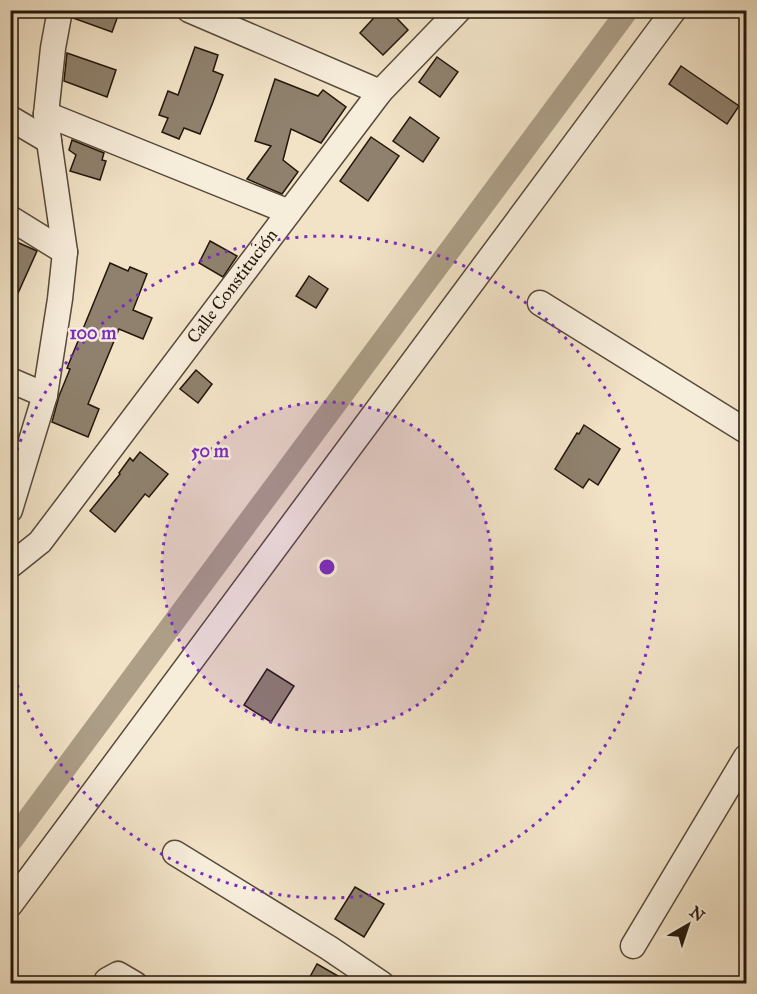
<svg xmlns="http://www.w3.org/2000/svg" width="757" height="994" font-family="'IM FELL Great Primer',serif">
  <rect width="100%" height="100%" fill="#f2e3c7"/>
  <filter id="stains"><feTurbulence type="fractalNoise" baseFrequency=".00333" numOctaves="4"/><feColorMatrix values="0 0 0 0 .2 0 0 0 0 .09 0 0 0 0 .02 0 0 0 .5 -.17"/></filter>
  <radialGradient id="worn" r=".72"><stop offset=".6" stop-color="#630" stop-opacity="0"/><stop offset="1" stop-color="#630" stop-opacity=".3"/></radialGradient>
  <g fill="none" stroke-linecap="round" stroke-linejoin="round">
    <!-- canal -->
    <path stroke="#ac9e87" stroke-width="22" d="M 10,843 L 628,10"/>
  </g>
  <!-- building -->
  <g fill="#8f816d" stroke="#23170b" stroke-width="1.5">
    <path d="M 74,10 L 120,10 L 112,32 L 73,18 Z"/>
    <path d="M 381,10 L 389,10 L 408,30 L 383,55 L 360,33 Z"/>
    <path d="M 195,47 L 218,55 L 213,71 L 223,75 L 213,102 L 200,134 L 184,128 L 179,139 L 162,132 L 168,118 L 159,115 L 168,91 L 178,95 Z"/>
    <path d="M 67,53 L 116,70 L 107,97 L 64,81 Z"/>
    <path d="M 437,57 L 458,72 L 440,97 L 419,82 Z"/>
    <path d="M 681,66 L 739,106 L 727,124 L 669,84 Z"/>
    <path d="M 275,79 L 318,96 L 323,90 L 346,107 L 321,143 L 291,129 L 283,160 L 298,172 L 282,194 L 247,179 L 271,146 L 255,141 Z"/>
    <path d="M 410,117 L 439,138 L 423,162 L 393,141 Z"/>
    <path d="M 371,137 L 399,156 L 368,201 L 340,181 Z"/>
    <path d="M 72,140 L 104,153 L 102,160 L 106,161 L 100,180 L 70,171 L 76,155 L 69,150 Z"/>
    <path d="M 10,239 L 37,251 L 10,311 Z"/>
    <path d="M 210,241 L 237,256 L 223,277 L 199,263 Z"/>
    <path d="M 110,263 L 128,271 L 130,267 L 147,274 L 133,310 L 152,318 L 143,339 L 119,329 L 88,404 L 99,409 L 88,437 L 52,422 L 59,396 L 70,369 L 67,368 Z"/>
    <path d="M 309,276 L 328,289 L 316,308 L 296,296 Z"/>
    <path d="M 196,370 L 212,384 L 198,403 L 180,389 Z"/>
    <path d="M 584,425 L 620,449 L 598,485 L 589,479 L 583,488 L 555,469 L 577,433 L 579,434 Z"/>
    <path d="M 140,452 L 168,474 L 149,497 L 145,494 L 115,532 L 90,511 L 120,474 L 119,473 L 130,458 L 133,461 Z"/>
    <path d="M 267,669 L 294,686 L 271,722 L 244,705 Z"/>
    <path d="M 355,887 L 384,904 L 364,937 L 335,919 Z"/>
    <path d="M 317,964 L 352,984 L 306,984 Z"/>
  </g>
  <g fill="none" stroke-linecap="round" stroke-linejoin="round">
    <!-- minor casing -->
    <g stroke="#574a3a" stroke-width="27">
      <g id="minor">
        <path d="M 189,10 L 380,92"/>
        <path d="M 46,114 L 289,212"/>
        <path d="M 10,118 L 49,141"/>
        <path d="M 10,218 L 65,252"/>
        <path d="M 540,303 L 746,431"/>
        <path d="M 10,380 L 45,395"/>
        <path d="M 10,510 L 45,395 L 60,299 L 65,252 L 49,141 L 46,114 L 53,48 L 60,10"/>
        <path d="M 10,566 L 40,542 L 380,92 L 459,10"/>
        <path d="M 175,853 L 329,948 L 382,984"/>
        <path d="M 10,905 L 674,10"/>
        <path d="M 633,946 L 746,757"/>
        <path d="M 107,984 L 107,980 L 118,974 L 135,984"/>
      </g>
    </g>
    <!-- minor -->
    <use href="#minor" stroke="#f7eddb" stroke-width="24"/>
  </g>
  <!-- distance rings -->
  <circle cx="327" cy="567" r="165" fill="#7b2cbf" fill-opacity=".12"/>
  <g fill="none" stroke="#7b2cbf" stroke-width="3" stroke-dasharray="3 6">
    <circle cx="327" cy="567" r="165"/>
    <path d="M11 467A331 331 0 1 1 11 667"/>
  </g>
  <g text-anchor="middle" stroke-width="5" stroke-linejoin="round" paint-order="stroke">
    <!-- street labels -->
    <g font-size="18" fill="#23170b" stroke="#f7eddb">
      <text transform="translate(232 286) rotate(-53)" y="6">Calle Constitución</text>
    </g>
  </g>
  <circle cx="327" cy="567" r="9" fill="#7b2cbf" stroke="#f7eddb" stroke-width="3"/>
  <g font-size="18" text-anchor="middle" font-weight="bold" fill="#7b2cbf" stroke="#f7eddb" stroke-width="5" stroke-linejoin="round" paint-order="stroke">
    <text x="93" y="339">100 m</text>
    <text x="210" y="457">50 m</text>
  </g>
  <!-- margin -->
  <rect width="757" height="994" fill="none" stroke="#f2e3c7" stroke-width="36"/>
  <rect x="12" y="12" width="733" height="970" fill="none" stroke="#23170b" stroke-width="3"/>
  <rect x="18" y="18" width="721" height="958" fill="none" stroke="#23170b" stroke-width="1.5"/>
  <!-- north arrow -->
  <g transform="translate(688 925) rotate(39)" stroke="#f7eddb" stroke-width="4.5" paint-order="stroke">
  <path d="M0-4.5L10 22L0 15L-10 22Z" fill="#23170b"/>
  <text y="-9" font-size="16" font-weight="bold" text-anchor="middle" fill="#23170b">N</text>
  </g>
  <rect width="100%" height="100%" filter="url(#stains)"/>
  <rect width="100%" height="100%" fill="url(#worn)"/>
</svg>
